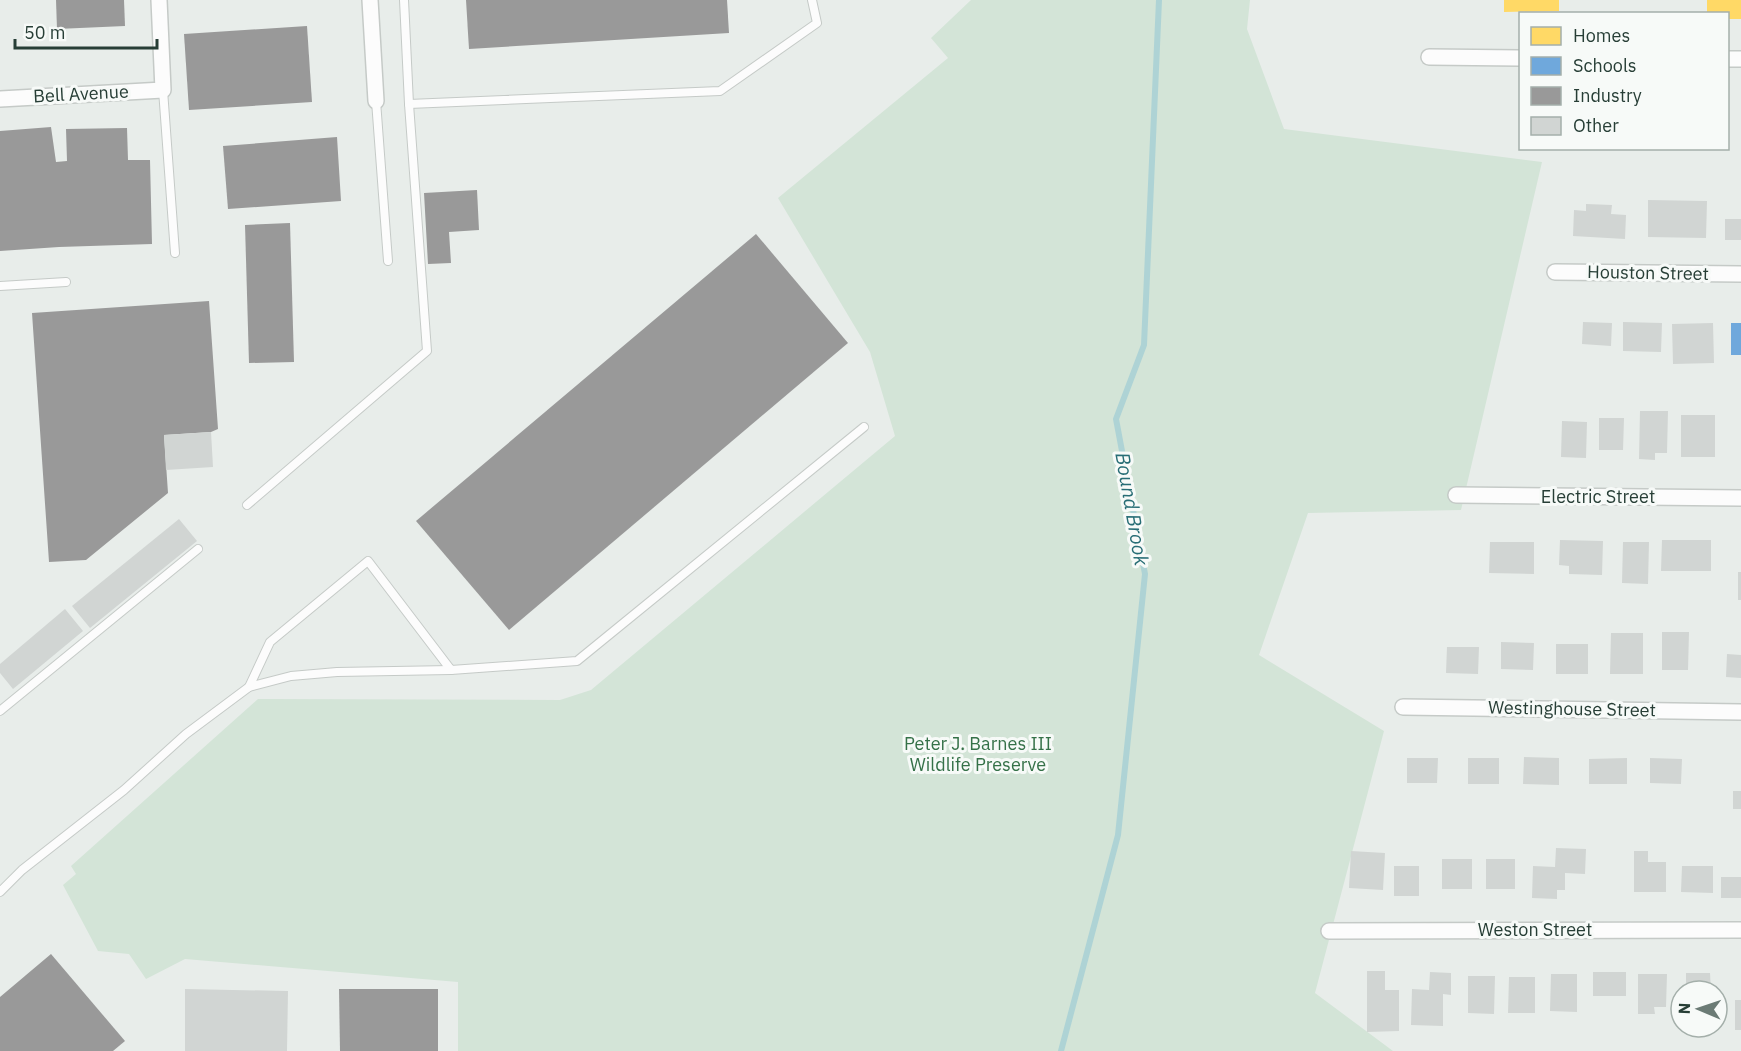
<svg xmlns="http://www.w3.org/2000/svg" width="1741" height="1051" font-family="'IBM Plex Sans',sans-serif">
  <rect width="100%" height="100%" fill="#e8edea"/>
  <!-- green -->
  <path fill="#d3e4d7" d="M 971,0 L 1250,0 L 1247,29 L 1284,129 L 1542,162 L 1461,510 L 1308,513 L 1259,655 L 1384,731 L 1315,993 L 1393,1051 L 458,1051 L 458,982 L 185,959 L 146,979 L 129,954 L 98,951 L 63,885 L 76,874 L 71,866 L 258,699 L 560,700 L 591,690 L 895,436 L 870,352 L 778,198 L 948,58 L 931,38 Z"/>
  <!-- homes -->
  <g fill="#ffd966">
    <path d="M 1504,0 L 1559,0 L 1559,11 L 1504,12 Z"/>
    <path d="M 1707,0 L 1741,0 L 1741,19 L 1728,19 L 1728,14 L 1707,14 Z"/>
  </g>
  <!-- schools -->
  <rect fill="#6fa8dc" x="1731" y="323" width="10" height="32"/>
  <!-- industry -->
  <g fill="#999">
    <path d="M 56,0 L 124,0 L 125,26 L 57,29 Z"/>
    <path d="M 466,0 L 727,0 L 729,33 L 469,49 Z"/>
    <path d="M 307,26 L 312,102 L 189,110 L 184,34 Z"/>
    <path d="M 51,127 L 56,162 L 67,161 L 66,129 L 127,128 L 128,160 L 150,160 L 152,244 L 59,247 L 0,251 L 0,131 Z"/>
    <path d="M 337,137 L 341,201 L 228,209 L 223,146 Z"/>
    <path d="M 477,190 L 479,230 L 449,232 L 451,263 L 428,264 L 424,193 Z"/>
    <path d="M 290,223 L 294,362 L 249,363 L 245,225 Z"/>
    <path d="M 756,234 L 848,343 L 509,630 L 416,521 Z"/>
    <path d="M 209,301 L 218,429 L 211,432 L 164,435 L 168,493 L 86,560 L 49,562 L 32,313 Z"/>
    <path d="M 51,954 L 125,1041 L 113,1051 L 0,1051 L 0,997 Z"/>
    <path d="M 339,989 L 438,989 L 438,1051 L 340,1051 Z"/>
  </g>
  <g fill="none" stroke-linecap="round" stroke-linejoin="round">
    <!-- stream -->
    <path stroke="#aed3d5" stroke-width="6" d="M 1061,1051 L 1118,835 L 1145,574 L 1116,419 L 1144,345 L 1159,0"/>
  </g>
  <!-- building -->
  <g fill="#d1d5d3">
    <path d="M 1648,200 L 1707,201 L 1706,238 L 1648,237 Z"/>
    <path d="M 1586,204 L 1612,205 L 1611,214 L 1626,215 L 1625,239 L 1573,236 L 1574,210 L 1586,211 Z"/>
    <rect x="1725" y="219" width="16" height="21"/>
    <path d="M 1583,322 L 1612,323 L 1611,346 L 1582,344 Z"/>
    <path d="M 1623,322 L 1662,323 L 1661,352 L 1623,351 Z"/>
    <path d="M 1713,323 L 1714,363 L 1673,364 L 1672,324 Z"/>
    <path d="M 1640,411 L 1668,411 L 1667,453 L 1655,453 L 1655,460 L 1639,459 Z"/>
    <rect x="1681" y="415" width="34" height="42"/>
    <path d="M 1599,418 L 1624,418 L 1623,450 L 1599,450 Z"/>
    <path d="M 1562,421 L 1587,422 L 1586,458 L 1561,457 Z"/>
    <path d="M 211,432 L 213,467 L 166,470 L 164,435 Z"/>
    <path d="M 179,519 L 197,541 L 90,628 L 72,606 Z"/>
    <path d="M 1560,540 L 1603,541 L 1602,575 L 1569,574 L 1569,566 L 1559,565 Z"/>
    <path d="M 1662,540 L 1711,540 L 1711,571 L 1661,571 Z"/>
    <path d="M 1490,542 L 1534,542 L 1534,574 L 1489,573 Z"/>
    <path d="M 1623,542 L 1649,542 L 1648,584 L 1622,583 Z"/>
    <rect x="1738" y="572" width="3" height="28"/>
    <path d="M 65,609 L 83,631 L 13,689 L 0,673 L 0,664 Z"/>
    <path d="M 1662,632 L 1689,632 L 1688,670 L 1662,670 Z"/>
    <path d="M 1611,633 L 1643,633 L 1643,674 L 1610,674 Z"/>
    <path d="M 1501,642 L 1534,643 L 1533,670 L 1501,669 Z"/>
    <rect x="1556" y="644" width="32" height="30"/>
    <path d="M 1447,647 L 1479,647 L 1478,674 L 1446,673 Z"/>
    <path d="M 1727,654 L 1741,655 L 1741,678 L 1726,677 Z"/>
    <path d="M 1524,757 L 1559,758 L 1559,785 L 1523,784 Z"/>
    <path d="M 1407,758 L 1438,758 L 1437,783 L 1407,783 Z"/>
    <rect x="1468" y="758" width="31" height="26"/>
    <path d="M 1627,758 L 1627,784 L 1589,784 L 1589,759 Z"/>
    <path d="M 1650,758 L 1682,759 L 1681,784 L 1650,783 Z"/>
    <rect x="1733" y="791" width="8" height="18"/>
    <path d="M 1556,848 L 1586,849 L 1585,874 L 1565,873 L 1565,890 L 1557,890 L 1557,899 L 1532,898 L 1533,866 L 1555,867 Z"/>
    <path d="M 1351,851 L 1385,853 L 1383,890 L 1349,888 Z"/>
    <path d="M 1634,851 L 1648,851 L 1648,862 L 1666,862 L 1666,892 L 1634,892 Z"/>
    <rect x="1442" y="859" width="30" height="30"/>
    <rect x="1486" y="859" width="29" height="30"/>
    <rect x="1394" y="866" width="25" height="30"/>
    <path d="M 1682,866 L 1713,866 L 1713,893 L 1681,892 Z"/>
    <rect x="1721" y="877" width="20" height="21"/>
    <path d="M 1367,971 L 1385,971 L 1385,990 L 1399,990 L 1399,1031 L 1367,1032 Z"/>
    <path d="M 1430,972 L 1451,973 L 1451,995 L 1443,994 L 1443,1026 L 1411,1025 L 1412,989 L 1429,990 Z"/>
    <rect x="1593" y="972" width="33" height="24"/>
    <path d="M 1686,973 L 1710,973 L 1711,991 L 1686,991 Z"/>
    <path d="M 1551,974 L 1577,974 L 1577,1012 L 1550,1011 Z"/>
    <path d="M 1638,974 L 1667,974 L 1666,1007 L 1654,1007 L 1655,1014 L 1638,1014 Z"/>
    <path d="M 1468,976 L 1495,976 L 1494,1014 L 1468,1013 Z"/>
    <path d="M 1509,977 L 1535,977 L 1535,1013 L 1508,1013 Z"/>
    <path d="M 185,989 L 288,991 L 287,1051 L 185,1051 Z"/>
    <rect x="1735" y="1000" width="6" height="30"/>
  </g>
  <g fill="none" stroke-linecap="round" stroke-linejoin="round">
    <!-- lane casing -->
    <g stroke="#c5cac7" stroke-width="10">
      <g id="lane">
        <path d="M 163,90 L 175,253"/>
        <path d="M 376,101 L 388,261"/>
        <path d="M 409,104 L 720,91 L 817,23 L 812,0"/>
        <path d="M 0,286 L 66,282"/>
        <path d="M 247,505 L 427,351 L 409,104 L 404,0"/>
        <path d="M 249,687 L 270,642 L 368,561 L 451,670 L 577,661 L 864,427"/>
        <path d="M 0,711 L 198,549"/>
        <path d="M 0,892 L 22,870 L 124,790 L 186,734 L 249,687 L 291,676 L 337,672 L 451,670"/>
      </g>
    </g>
    <!-- street casing -->
    <g stroke="#c5cac7" stroke-width="18">
      <g id="street">
        <path d="M 370,0 L 376,101"/>
        <path d="M 1429,57 L 1520,58"/>
        <path d="M 1728,59 L 1741,59"/>
        <path d="M 0,99 L 163,90 L 159,0"/>
        <path d="M 1555,272 L 1741,274"/>
        <path d="M 1456,495 L 1741,498"/>
        <path d="M 1403,707 L 1741,712"/>
        <path d="M 1329,931 L 1741,930"/>
      </g>
    </g>
    <!-- lane -->
    <use href="#lane" stroke="#fcfcfc" stroke-width="8"/>
    <!-- street -->
    <use href="#street" stroke="#fcfcfc" stroke-width="15"/>
  </g>
  <g text-anchor="middle" stroke-width="6" stroke-linejoin="round" paint-order="stroke">
    <!-- street labels -->
    <g font-size="18" fill="#273e36" stroke="#f7faf8">
      <text transform="translate(81 94) rotate(-3)" y="6">Bell Avenue</text>
      <text transform="translate(1648 273) rotate(1)" y="6">Houston Street</text>
      <text x="1598" y="503">Electric Street</text>
      <text transform="translate(1572 709) rotate(1)" y="6">Westinghouse Street</text>
      <text x="1535" y="936">Weston Street</text>
    </g>
    <!-- park labels -->
    <g font-size="18" fill="#357148" stroke="#f7faf8">
      <text x="978" y="750">Peter J. Barnes III<tspan x="978" dy="21">Wildlife Preserve</tspan></text>
    </g>
    <!-- water labels -->
    <g font-size="20" font-style="italic" fill="#276d75" stroke="#f7faf8">
      <text transform="translate(1132 509) rotate(80)" y="7">Bound Brook</text>
    </g>
  </g>
  <!-- legend -->
  <rect x="1519" y="12" width="210" height="138" fill="#f7faf8" stroke="#a4afaa" stroke-width="1.5"/>
  <rect x="1531" y="27" width="30" height="18" fill="#ffd966" stroke="#a4afaa" stroke-width="1.5"/>
  <text x="1573" y="42" font-size="18" fill="#273e36">Homes</text>
  <rect x="1531" y="57" width="30" height="18" fill="#6fa8dc" stroke="#a4afaa" stroke-width="1.5"/>
  <text x="1573" y="72" font-size="18" fill="#273e36">Schools</text>
  <rect x="1531" y="87" width="30" height="18" fill="#999999" stroke="#a4afaa" stroke-width="1.5"/>
  <text x="1573" y="102" font-size="18" fill="#273e36">Industry</text>
  <rect x="1531" y="117" width="30" height="18" fill="#d1d5d3" stroke="#a4afaa" stroke-width="1.5"/>
  <text x="1573" y="132" font-size="18" fill="#273e36">Other</text>
  <!-- north arrow -->
  <g transform="translate(1699 1009) rotate(272)"><circle r="28" fill="#f7faf8" stroke="#a4afaa" stroke-width="1.5"/>
  <path d="M0-4.5L10 22L0 15L-10 22Z" fill="#6b7b75"/>
  <text y="-9" font-size="16" font-weight="bold" text-anchor="middle" fill="#273e36">N</text>
  </g>
  <!-- scale -->
  <path d="M15 39v9h142v-9" fill="none" stroke="#273e36" stroke-width="3"/>
  <text x="24" y="39" font-size="18" fill="#273e36" stroke="#f7faf8" stroke-width="4.5" paint-order="stroke">50 m</text>
</svg>
